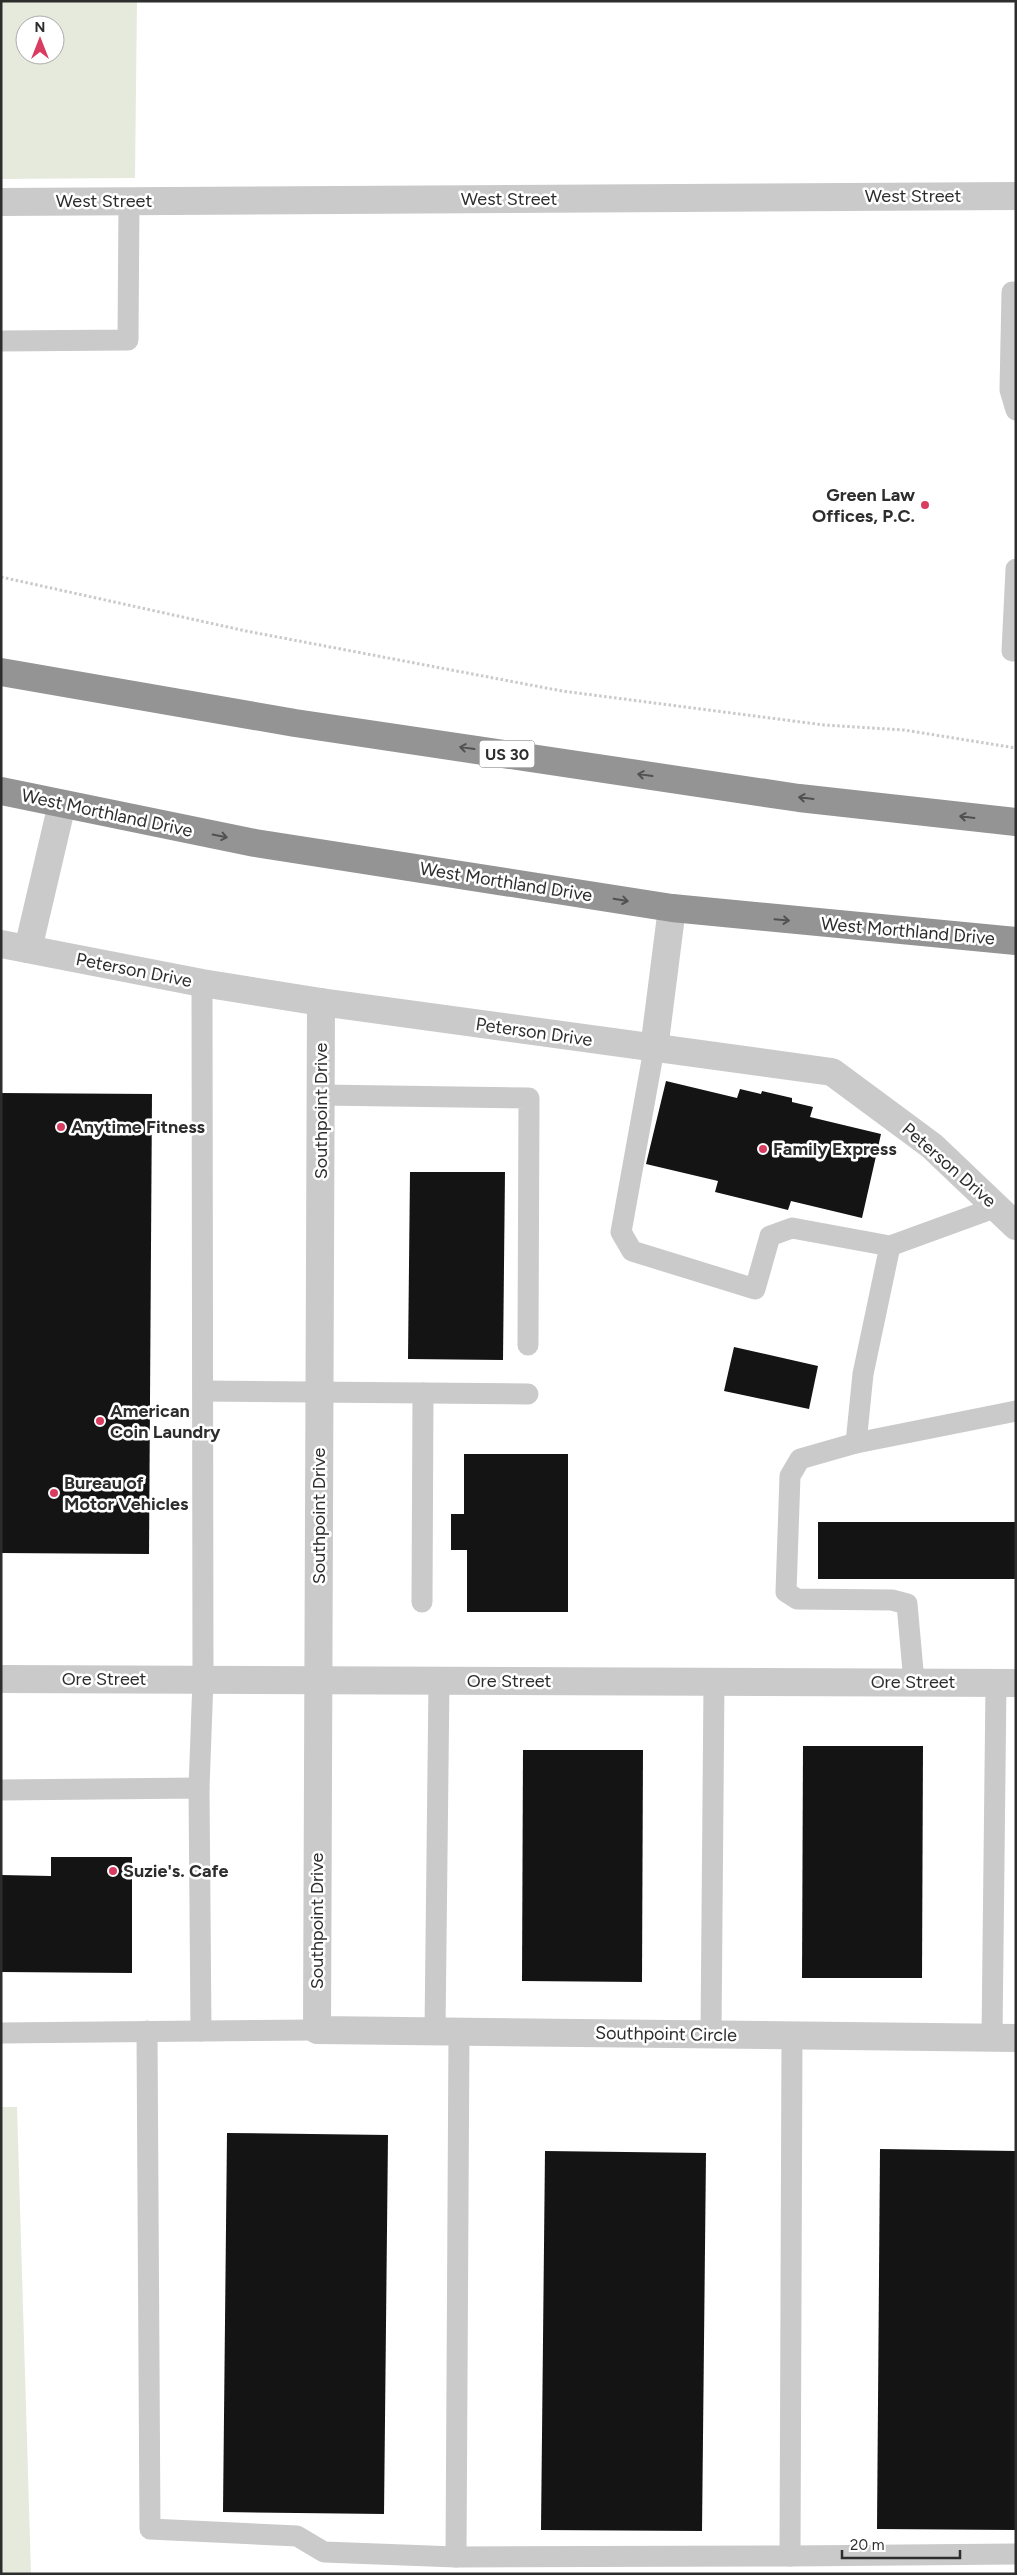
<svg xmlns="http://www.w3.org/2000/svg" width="1017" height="2575" font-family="Figtree,sans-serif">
  <rect width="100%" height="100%" fill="#fff"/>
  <!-- green -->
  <g fill="#e6eadc" fill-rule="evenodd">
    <path d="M 1,1 L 137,1 L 135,178 L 1,179 ZM 25,25 L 55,25 L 55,55 L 25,55 Z"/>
    <path d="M 1,2107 L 17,2107 L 31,2574 L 1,2574 Z"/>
  </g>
  <!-- building -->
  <g fill="#141414">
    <path d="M 666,1081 L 737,1098 L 740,1089 L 761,1094 L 762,1091 L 792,1098 L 792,1102 L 813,1107 L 810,1117 L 881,1134 L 862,1218 L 791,1201 L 788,1210 L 715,1192 L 718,1181 L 646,1164 Z"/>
    <path d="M 1,1093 L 152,1094 L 149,1554 L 1,1553 Z"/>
    <path d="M 410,1172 L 505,1172 L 503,1360 L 408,1359 Z"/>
    <path d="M 734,1347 L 818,1366 L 809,1409 L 724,1391 Z"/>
    <path d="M 464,1454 L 568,1454 L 568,1612 L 467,1612 L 467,1550 L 451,1550 L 451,1514 L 464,1514 Z"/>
    <rect x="818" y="1522" width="198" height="57"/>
    <path d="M 803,1746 L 923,1746 L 922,1978 L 802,1978 Z"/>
    <path d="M 523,1750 L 643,1750 L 642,1982 L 522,1981 Z"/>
    <path d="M 51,1857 L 132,1857 L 132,1973 L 1,1972 L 1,1875 L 51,1876 Z"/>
    <path d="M 227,2133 L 388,2135 L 384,2514 L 223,2512 Z"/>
    <path d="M 880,2149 L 1016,2151 L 1016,2530 L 877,2529 Z"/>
    <path d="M 545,2151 L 706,2153 L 702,2531 L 541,2530 Z"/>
  </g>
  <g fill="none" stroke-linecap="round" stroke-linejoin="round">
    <!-- path -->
    <path stroke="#cacaca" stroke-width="3" stroke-dasharray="2.5 2.5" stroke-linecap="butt" d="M 1,577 L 246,631 L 562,691 L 824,725 L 904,730 L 1016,748"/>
    <!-- lane -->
    <g stroke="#cacaca" stroke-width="21">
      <path d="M 1012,292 L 1010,390 L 1016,410"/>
      <path d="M 1,341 L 128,340 L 129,201"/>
      <path d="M 1012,651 L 1016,569"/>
      <path d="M 654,1049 L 621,1232 L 632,1251 L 755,1289 L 770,1236 L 792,1228 L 890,1246 L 863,1374 L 856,1443"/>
      <path d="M 321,1095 L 529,1098 L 528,1345"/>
      <path d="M 890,1246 L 997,1207"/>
      <path d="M 203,1391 L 528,1394"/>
      <path d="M 422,1602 L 423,1393"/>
      <path d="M 914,1682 L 907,1604 L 892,1600 L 797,1599 L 786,1592 L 790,1476 L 800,1459 L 856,1443 L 1016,1411"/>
      <path d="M 199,1788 L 203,1680 L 202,983"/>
      <path d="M 1,1790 L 199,1788 L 201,2031 L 317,2030"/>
      <path d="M 147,2031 L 150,2529 L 297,2536 L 324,2552 L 456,2557"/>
      <path d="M 435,2031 L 439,1680"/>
      <path d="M 459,2031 L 456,2557 L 790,2556"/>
      <path d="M 1,2033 L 201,2031"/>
      <path d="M 711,2034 L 714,1682"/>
      <path d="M 792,2035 L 790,2556 L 1016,2554"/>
      <path d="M 992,2038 L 996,1683"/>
    </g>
    <!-- street -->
    <g stroke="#cacaca" stroke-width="28">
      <path d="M 1,202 L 1016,196"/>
      <path d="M 1,944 L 202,983 L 321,1002 L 832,1072 L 932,1146 L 1016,1226"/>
      <path d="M 28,949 L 62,804"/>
      <path d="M 321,1002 L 317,2030 L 1016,2038"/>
      <path d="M 654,1049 L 672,908"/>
      <path d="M 1,1679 L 1016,1683"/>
    </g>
    <!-- highway -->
    <g stroke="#949494" stroke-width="28">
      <path d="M 1,672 L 295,723 L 799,798 L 1016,822"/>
      <path d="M 1,791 L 255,843 L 672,908 L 1016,941"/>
    </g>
  </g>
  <!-- one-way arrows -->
  <defs><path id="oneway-shaft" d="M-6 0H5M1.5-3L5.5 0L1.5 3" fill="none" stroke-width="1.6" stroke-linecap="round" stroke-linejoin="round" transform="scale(1.25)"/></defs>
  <g stroke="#515151">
    <use href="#oneway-shaft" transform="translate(467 748) rotate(-172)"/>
    <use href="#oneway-shaft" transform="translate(645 775) rotate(-172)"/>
    <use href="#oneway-shaft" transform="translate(806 798) rotate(-173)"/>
    <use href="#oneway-shaft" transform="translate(967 817) rotate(-173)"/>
    <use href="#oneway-shaft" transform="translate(220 836) rotate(11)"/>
    <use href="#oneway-shaft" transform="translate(621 900) rotate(9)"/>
    <use href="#oneway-shaft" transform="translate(782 920) rotate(5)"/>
  </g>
  <!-- markers -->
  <g fill="#d83c61" stroke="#fff" stroke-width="2">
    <circle cx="925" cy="505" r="5"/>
    <circle cx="61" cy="1127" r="5"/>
    <circle cx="763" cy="1149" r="5"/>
    <circle cx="100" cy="1421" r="5"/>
    <circle cx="54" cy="1493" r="5"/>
    <circle cx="113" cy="1871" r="5"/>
  </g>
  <g text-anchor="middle" stroke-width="5" stroke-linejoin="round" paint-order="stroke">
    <!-- shield labels -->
    <rect fill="#fff" stroke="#6c6c6c" stroke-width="1" x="479.5" y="740.5" width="55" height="27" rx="4"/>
    <g font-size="16" font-weight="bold" fill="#2d2d2d">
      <text x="507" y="760">US 30</text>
    </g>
    <!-- street labels -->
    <g font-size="18" fill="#2d2d2d" stroke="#fff">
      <text x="913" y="202">West Street</text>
      <text x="509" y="205">West Street</text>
      <text x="104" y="207">West Street</text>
      <text transform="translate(107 813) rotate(12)" y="6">West Morthland Drive</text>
      <text transform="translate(506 882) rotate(9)" y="6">West Morthland Drive</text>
      <text transform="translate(908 931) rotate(5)" y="6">West Morthland Drive</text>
      <text transform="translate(134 970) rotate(11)" y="6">Peterson Drive</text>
      <text transform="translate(534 1032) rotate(8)" y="6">Peterson Drive</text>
      <text transform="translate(321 1111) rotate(-90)" y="6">Southpoint Drive</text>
      <text transform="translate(949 1165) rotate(41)" y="6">Peterson Drive</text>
      <text transform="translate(319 1516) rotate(-90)" y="6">Southpoint Drive</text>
      <text x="104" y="1685">Ore Street</text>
      <text x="509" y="1687">Ore Street</text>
      <text x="913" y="1688">Ore Street</text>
      <text transform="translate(317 1921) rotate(-90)" y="6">Southpoint Drive</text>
      <text transform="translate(666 2034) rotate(1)" y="6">Southpoint Circle</text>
    </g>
    <!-- poi labels -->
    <g font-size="18" font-weight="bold" fill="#2d2d2d" stroke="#fff" text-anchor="start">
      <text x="915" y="501" text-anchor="end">Green Law<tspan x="915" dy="21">Offices, P.C.</tspan></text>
      <text x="71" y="1133">Anytime Fitness</text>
      <text x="773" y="1155">Family Express</text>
      <text x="110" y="1417">American<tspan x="110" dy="21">Coin Laundry</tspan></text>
      <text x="64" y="1489">Bureau of<tspan x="64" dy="21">Motor Vehicles</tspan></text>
      <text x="123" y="1877">Suzie's. Cafe</text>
    </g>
  </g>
  <!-- border -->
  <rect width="1017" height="2575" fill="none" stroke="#2d2d2d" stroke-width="5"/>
  <!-- north arrow -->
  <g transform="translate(40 40)"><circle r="24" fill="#ffffff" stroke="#ababab"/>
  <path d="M0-4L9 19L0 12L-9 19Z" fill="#d83c61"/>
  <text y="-8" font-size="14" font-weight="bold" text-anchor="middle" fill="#2d2d2d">N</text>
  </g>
  <!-- scale -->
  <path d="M842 2550v8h118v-8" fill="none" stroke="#2d2d2d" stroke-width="2.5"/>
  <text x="850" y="2550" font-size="15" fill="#2d2d2d" stroke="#ffffff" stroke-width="4" paint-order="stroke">20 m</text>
</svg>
